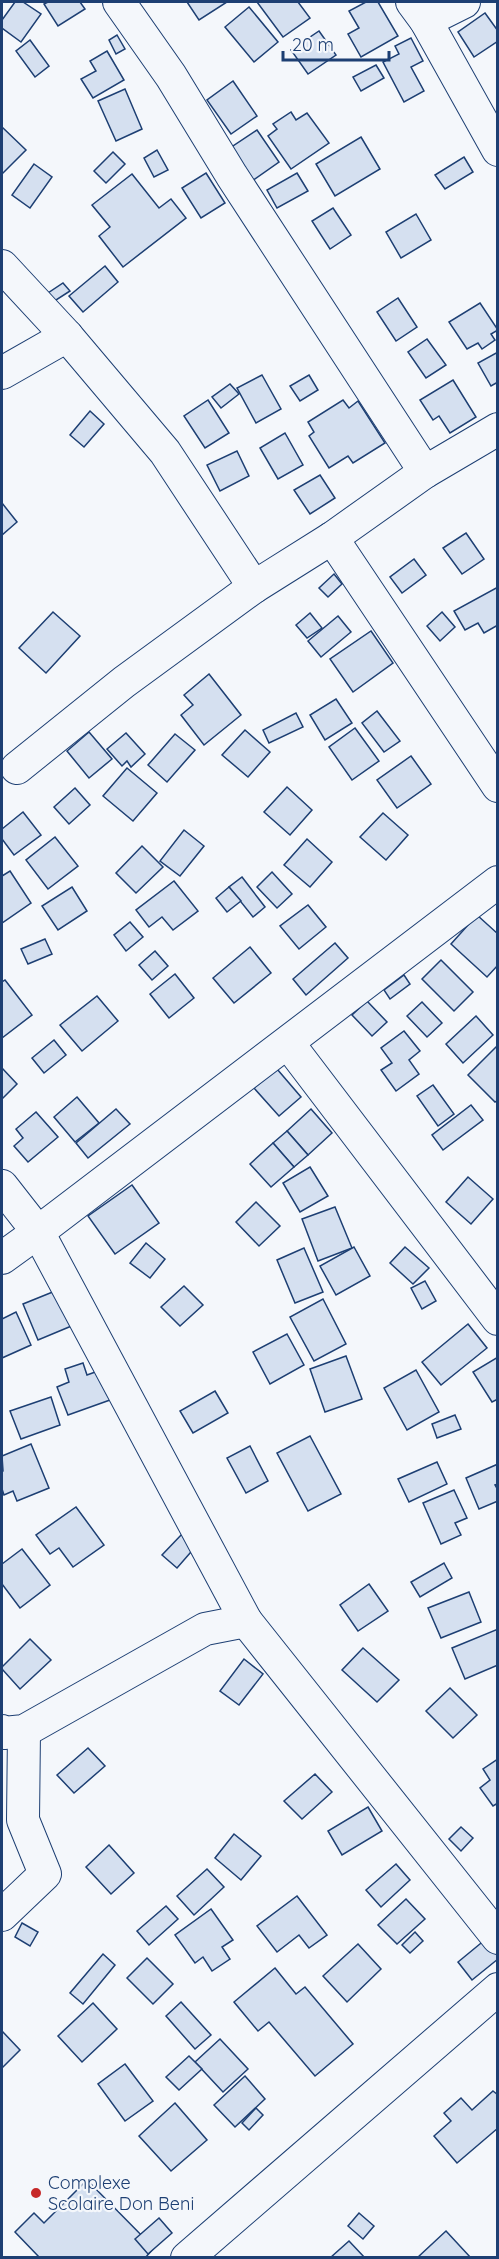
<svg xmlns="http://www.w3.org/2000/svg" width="499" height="2259" font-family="Quicksand,sans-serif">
  <rect width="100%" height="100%" fill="#f4f7fb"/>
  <!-- building -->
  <g fill="#d5e0f0" stroke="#1d3f73" stroke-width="1.5">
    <path d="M 15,2 L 23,2 L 41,14 L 21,42 L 2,28 L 2,20 Z"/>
    <path d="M 48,2 L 80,2 L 85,9 L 58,26 L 44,4 Z"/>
    <path d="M 187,2 L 227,2 L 199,20 Z"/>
    <path d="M 257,2 L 298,2 L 310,18 L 283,37 Z"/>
    <path d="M 366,2 L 378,2 L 398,36 L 361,57 L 348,34 L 359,28 L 349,11 Z"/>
    <path d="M 249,7 L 278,42 L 254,62 L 225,27 Z"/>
    <path d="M 485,13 L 498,31 L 498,41 L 474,57 L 458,32 Z"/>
    <path d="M 319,31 L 336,55 L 308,74 L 291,50 Z"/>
    <path d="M 117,35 L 125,49 L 116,54 L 109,40 Z"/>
    <path d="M 411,38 L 423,61 L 411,67 L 424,91 L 404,102 L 383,62 L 399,54 L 395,46 Z"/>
    <path d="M 30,40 L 49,66 L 35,77 L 16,51 Z"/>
    <path d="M 107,51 L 124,80 L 93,98 L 81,79 L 96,71 L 90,61 Z"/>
    <path d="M 376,65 L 384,78 L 361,91 L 353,77 Z"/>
    <path d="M 233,81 L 257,116 L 231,134 L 207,100 Z"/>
    <path d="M 125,89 L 142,129 L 116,141 L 98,101 Z"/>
    <path d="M 291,112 L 296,120 L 307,113 L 329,143 L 291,169 L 268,136 L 277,129 L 273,124 Z"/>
    <path d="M 2,127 L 26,150 L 2,174 Z"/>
    <path d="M 257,130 L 279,162 L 252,181 L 230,148 Z"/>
    <path d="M 361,137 L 380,169 L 335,196 L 316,164 Z"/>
    <path d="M 157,150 L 168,170 L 154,177 L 144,158 Z"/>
    <path d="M 113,152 L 125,164 L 106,183 L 94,171 Z"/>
    <path d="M 464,157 L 473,172 L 445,189 L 435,175 Z"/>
    <path d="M 34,164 L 52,177 L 30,208 L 12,195 Z"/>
    <path d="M 206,173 L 225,203 L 201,218 L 182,188 Z"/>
    <path d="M 297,173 L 308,191 L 277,208 L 267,190 Z"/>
    <path d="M 132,174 L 159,208 L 171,199 L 186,218 L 123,267 L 99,236 L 110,227 L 92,205 Z"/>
    <path d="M 333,208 L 351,235 L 330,249 L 312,221 Z"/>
    <path d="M 416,214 L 431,240 L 401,258 L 386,232 Z"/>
    <path d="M 105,266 L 118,282 L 83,312 L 69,296 Z"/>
    <path d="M 63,283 L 70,291 L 53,302 L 48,293 Z"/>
    <path d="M 398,298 L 417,327 L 396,341 L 377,312 Z"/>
    <path d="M 480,303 L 498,330 L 491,334 L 495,340 L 482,349 L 478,343 L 467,349 L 449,322 Z"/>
    <path d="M 427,339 L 446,365 L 426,378 L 408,352 Z"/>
    <path d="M 498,352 L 498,382 L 491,386 L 478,363 Z"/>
    <path d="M 262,375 L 281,409 L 256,423 L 237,388 Z"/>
    <path d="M 309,375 L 318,390 L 300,401 L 290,386 Z"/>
    <path d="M 453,380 L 476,417 L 450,433 L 439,416 L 433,420 L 420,400 Z"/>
    <path d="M 230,384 L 239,394 L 221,408 L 212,397 Z"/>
    <path d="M 208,400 L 229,433 L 205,448 L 184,416 Z"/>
    <path d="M 343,400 L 349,408 L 358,401 L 385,443 L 353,463 L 348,456 L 329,468 L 309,436 L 314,432 L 308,422 Z"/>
    <path d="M 90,411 L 104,424 L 84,447 L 70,435 Z"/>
    <path d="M 285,433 L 303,465 L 278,479 L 260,448 Z"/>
    <path d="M 237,451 L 249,476 L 220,491 L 207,465 Z"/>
    <path d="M 320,475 L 335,498 L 310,514 L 294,490 Z"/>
    <path d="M 2,503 L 17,522 L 2,535 Z"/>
    <path d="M 466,533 L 484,559 L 462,574 L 443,548 Z"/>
    <path d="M 414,559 L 426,575 L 402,593 L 390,577 Z"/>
    <path d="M 334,574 L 342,584 L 328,597 L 319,588 Z"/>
    <path d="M 498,587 L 498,625 L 484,633 L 478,623 L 465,630 L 454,611 Z"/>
    <path d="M 53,612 L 80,636 L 46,673 L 19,648 Z"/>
    <path d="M 442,612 L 455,627 L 440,641 L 427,626 Z"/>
    <path d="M 310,613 L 322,628 L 307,638 L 296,625 Z"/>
    <path d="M 338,616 L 351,632 L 321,657 L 308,641 Z"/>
    <path d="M 371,631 L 393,663 L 353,692 L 330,659 Z"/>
    <path d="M 209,674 L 241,715 L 204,745 L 181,715 L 193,705 L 184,695 Z"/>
    <path d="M 336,699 L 352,723 L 325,740 L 310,715 Z"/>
    <path d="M 377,711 L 400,741 L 384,752 L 362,723 Z"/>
    <path d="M 296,713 L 303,727 L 269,743 L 263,730 Z"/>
    <path d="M 355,728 L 379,761 L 352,780 L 329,747 Z"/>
    <path d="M 245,730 L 270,752 L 248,777 L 222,755 Z"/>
    <path d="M 89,732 L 112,759 L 89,778 L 67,751 Z"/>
    <path d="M 126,733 L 145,754 L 131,767 L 127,761 L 122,766 L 107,749 Z"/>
    <path d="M 175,734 L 195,750 L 167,782 L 148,765 Z"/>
    <path d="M 411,756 L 431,784 L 397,808 L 377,780 Z"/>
    <path d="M 127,768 L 157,793 L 133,821 L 103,796 Z"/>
    <path d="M 287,787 L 312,810 L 290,835 L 264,812 Z"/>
    <path d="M 75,788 L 90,805 L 69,824 L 54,807 Z"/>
    <path d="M 23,812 L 41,835 L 14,855 L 2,839 L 2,829 Z"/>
    <path d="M 383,813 L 408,835 L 386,860 L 360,837 Z"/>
    <path d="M 184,830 L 204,846 L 180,876 L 160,861 Z"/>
    <path d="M 55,837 L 78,866 L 48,889 L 26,860 Z"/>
    <path d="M 307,839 L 332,862 L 310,887 L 284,865 Z"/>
    <path d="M 142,846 L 163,867 L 136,893 L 116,873 Z"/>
    <path d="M 10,871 L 31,903 L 2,923 L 2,876 Z"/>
    <path d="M 272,872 L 292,894 L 277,908 L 257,887 Z"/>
    <path d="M 242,877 L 265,907 L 253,917 L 229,887 Z"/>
    <path d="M 174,881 L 198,911 L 173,930 L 162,917 L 149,927 L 136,910 Z"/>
    <path d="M 72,887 L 87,911 L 58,930 L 42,906 Z"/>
    <path d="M 229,887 L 241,901 L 227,912 L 216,898 Z"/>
    <path d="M 308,905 L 326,927 L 299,949 L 280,926 Z"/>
    <path d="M 477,915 L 498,934 L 498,965 L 487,977 L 451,944 Z"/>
    <path d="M 130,922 L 143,937 L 126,951 L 114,935 Z"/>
    <path d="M 45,939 L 52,954 L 28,964 L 21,949 Z"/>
    <path d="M 335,943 L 348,958 L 306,995 L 293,979 Z"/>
    <path d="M 250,947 L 271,973 L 234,1003 L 213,978 Z"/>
    <path d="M 155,951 L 168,966 L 152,980 L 139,965 Z"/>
    <path d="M 441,960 L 473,992 L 454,1011 L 422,979 Z"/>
    <path d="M 175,974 L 194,998 L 169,1018 L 150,994 Z"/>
    <path d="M 404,975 L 410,984 L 390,999 L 384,990 Z"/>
    <path d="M 5,980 L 32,1015 L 2,1038 L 2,982 Z"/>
    <path d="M 97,996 L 118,1021 L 82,1051 L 60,1025 Z"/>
    <path d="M 367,1001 L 387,1022 L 372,1036 L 352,1015 Z"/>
    <path d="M 422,1002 L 442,1023 L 427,1037 L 407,1016 Z"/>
    <path d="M 476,1016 L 493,1035 L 463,1063 L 446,1044 Z"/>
    <path d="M 404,1031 L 420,1051 L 409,1060 L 419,1074 L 396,1091 L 381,1070 L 392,1063 L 381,1048 Z"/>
    <path d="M 54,1040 L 66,1055 L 44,1073 L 32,1058 Z"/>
    <path d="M 498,1045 L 498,1100 L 495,1102 L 468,1075 Z"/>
    <path d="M 2,1068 L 17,1084 L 2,1099 Z"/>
    <path d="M 277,1069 L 301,1097 L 279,1116 L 254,1088 Z"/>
    <path d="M 433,1085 L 454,1114 L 438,1126 L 417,1096 Z"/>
    <path d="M 77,1097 L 99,1123 L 75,1142 L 54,1117 Z"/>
    <path d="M 471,1105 L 483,1120 L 443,1150 L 432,1135 Z"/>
    <path d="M 116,1109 L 130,1124 L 88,1158 L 76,1143 Z"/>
    <path d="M 311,1109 L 332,1133 L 308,1155 L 287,1131 Z"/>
    <path d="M 36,1112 L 58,1137 L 28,1162 L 14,1146 L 23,1138 L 16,1129 Z"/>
    <path d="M 287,1131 L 308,1155 L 294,1167 L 273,1143 Z"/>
    <path d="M 273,1143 L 294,1167 L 271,1187 L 250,1164 Z"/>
    <path d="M 310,1167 L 328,1196 L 300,1212 L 283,1183 Z"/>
    <path d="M 468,1177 L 493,1199 L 471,1224 L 446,1202 Z"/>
    <path d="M 132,1185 L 159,1223 L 115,1254 L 88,1216 Z"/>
    <path d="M 256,1202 L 280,1226 L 259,1246 L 236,1222 Z"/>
    <path d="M 335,1207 L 352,1248 L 318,1261 L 302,1219 Z"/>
    <path d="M 146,1243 L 165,1259 L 150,1278 L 130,1263 Z"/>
    <path d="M 354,1247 L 370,1276 L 336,1295 L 320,1266 Z"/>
    <path d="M 405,1247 L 429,1268 L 413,1284 L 390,1263 Z"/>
    <path d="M 304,1248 L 323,1292 L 295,1303 L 277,1260 Z"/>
    <path d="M 425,1281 L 436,1301 L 422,1309 L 411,1288 Z"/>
    <path d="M 184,1286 L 203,1305 L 180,1326 L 161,1307 Z"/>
    <path d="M 65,1287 L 81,1322 L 38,1340 L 23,1304 Z"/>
    <path d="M 323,1299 L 346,1344 L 314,1361 L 290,1317 Z"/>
    <path d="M 16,1312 L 31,1345 L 2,1358 L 2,1319 Z"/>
    <path d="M 468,1324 L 487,1348 L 441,1385 L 422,1362 Z"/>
    <path d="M 287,1334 L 304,1365 L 270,1384 L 253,1352 Z"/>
    <path d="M 346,1356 L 362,1399 L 325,1412 L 310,1369 Z"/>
    <path d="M 498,1357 L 498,1399 L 492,1402 L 473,1372 Z"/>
    <path d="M 83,1363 L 87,1375 L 98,1371 L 110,1400 L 68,1415 L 57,1387 L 69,1382 L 65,1369 Z"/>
    <path d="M 416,1370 L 439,1412 L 407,1430 L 384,1388 Z"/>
    <path d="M 215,1391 L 228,1413 L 193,1433 L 180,1411 Z"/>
    <path d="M 51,1397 L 60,1425 L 21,1439 L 10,1411 Z"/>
    <path d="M 455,1415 L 461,1429 L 437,1438 L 432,1424 Z"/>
    <path d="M 310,1436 L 341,1494 L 308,1511 L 277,1453 Z"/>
    <path d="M 31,1444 L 49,1488 L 17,1501 L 13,1491 L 4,1495 L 2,1489 L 2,1472 L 3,1471 L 2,1456 Z"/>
    <path d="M 250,1446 L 268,1481 L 246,1493 L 227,1458 Z"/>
    <path d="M 437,1462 L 447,1484 L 409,1502 L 398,1479 Z"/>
    <path d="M 498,1464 L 498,1484 L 495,1485 L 498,1490 L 498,1501 L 479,1509 L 466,1478 Z"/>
    <path d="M 454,1490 L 467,1518 L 455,1523 L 461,1535 L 441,1544 L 423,1503 Z"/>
    <path d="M 76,1507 L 104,1545 L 73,1567 L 59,1548 L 50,1554 L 36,1535 Z"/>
    <path d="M 183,1533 L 197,1545 L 177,1568 L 162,1555 Z"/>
    <path d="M 22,1549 L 50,1585 L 20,1608 L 2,1584 L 2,1564 Z"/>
    <path d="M 444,1563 L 452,1578 L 420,1597 L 411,1582 Z"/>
    <path d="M 369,1584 L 388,1611 L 358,1631 L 340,1605 Z"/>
    <path d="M 469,1592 L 481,1622 L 441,1638 L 428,1608 Z"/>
    <path d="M 498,1629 L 498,1665 L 465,1679 L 452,1648 Z"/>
    <path d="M 30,1639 L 51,1660 L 20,1689 L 2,1669 L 2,1667 Z"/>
    <path d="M 363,1648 L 399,1680 L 377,1702 L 342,1670 Z"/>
    <path d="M 244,1659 L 263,1674 L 239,1705 L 220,1691 Z"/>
    <path d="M 450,1688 L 477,1715 L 453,1738 L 426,1711 Z"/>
    <path d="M 88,1748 L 105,1766 L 74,1793 L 57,1775 Z"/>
    <path d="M 498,1759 L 498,1803 L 493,1806 L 480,1788 L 490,1780 L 483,1769 Z"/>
    <path d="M 315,1774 L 332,1792 L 302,1819 L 284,1801 Z"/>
    <path d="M 368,1807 L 382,1831 L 342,1855 L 328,1831 Z"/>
    <path d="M 461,1827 L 473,1838 L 461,1851 L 449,1839 Z"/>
    <path d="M 234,1834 L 261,1856 L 241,1880 L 215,1858 Z"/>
    <path d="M 109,1845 L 134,1873 L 111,1894 L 86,1867 Z"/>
    <path d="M 396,1864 L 410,1880 L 381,1907 L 366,1890 Z"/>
    <path d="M 207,1869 L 224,1887 L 194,1915 L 177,1896 Z"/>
    <path d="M 297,1896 L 327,1935 L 309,1948 L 299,1935 L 277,1952 L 257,1926 Z"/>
    <path d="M 406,1899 L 425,1919 L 397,1944 L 378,1925 Z"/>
    <path d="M 166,1906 L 178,1919 L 149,1945 L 137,1931 Z"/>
    <path d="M 211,1909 L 233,1940 L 222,1947 L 230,1959 L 212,1971 L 203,1957 L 195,1963 L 175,1935 Z"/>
    <path d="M 22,1923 L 38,1932 L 30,1946 L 15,1937 Z"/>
    <path d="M 415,1932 L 423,1941 L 410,1953 L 402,1945 Z"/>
    <path d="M 486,1939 L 498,1954 L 498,1959 L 472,1980 L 458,1962 Z"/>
    <path d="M 358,1944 L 381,1969 L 347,2002 L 323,1976 Z"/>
    <path d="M 103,1954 L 115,1965 L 83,2004 L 70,1993 Z"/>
    <path d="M 147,1958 L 173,1984 L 153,2004 L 127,1978 Z"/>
    <path d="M 275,1968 L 296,1994 L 305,1987 L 353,2044 L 315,2076 L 269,2022 L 258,2031 L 234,2002 Z"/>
    <path d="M 181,2002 L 211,2035 L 195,2049 L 166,2016 Z"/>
    <path d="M 93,2003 L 117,2029 L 82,2062 L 58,2036 Z"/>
    <path d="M 2,2031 L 20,2050 L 2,2068 Z"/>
    <path d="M 220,2039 L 248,2069 L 223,2092 L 195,2062 Z"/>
    <path d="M 189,2056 L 202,2069 L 179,2090 L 166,2077 Z"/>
    <path d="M 125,2064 L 153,2101 L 125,2121 L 98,2084 Z"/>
    <path d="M 245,2076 L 265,2099 L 235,2127 L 214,2105 Z"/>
    <path d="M 493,2091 L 498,2095 L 498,2128 L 457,2163 L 434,2136 L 451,2121 L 444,2113 L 461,2098 L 472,2110 Z"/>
    <path d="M 175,2103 L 207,2140 L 171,2171 L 139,2136 Z"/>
    <path d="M 256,2108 L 263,2115 L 249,2130 L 242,2123 Z"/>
    <path d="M 87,2180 L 154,2248 L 145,2258 L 40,2258 L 15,2232 L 34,2213 L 44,2223 Z"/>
    <path d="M 359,2213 L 374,2226 L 363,2239 L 348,2226 Z"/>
    <path d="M 159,2218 L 172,2233 L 148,2254 L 135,2239 Z"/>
    <path d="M 446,2231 L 471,2258 L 417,2258 Z"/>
    <path d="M 349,2241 L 365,2258 L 330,2258 Z"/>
  </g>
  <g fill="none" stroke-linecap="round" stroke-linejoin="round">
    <!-- street casing -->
    <g stroke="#1d3f73" stroke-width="34">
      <g id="street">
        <path d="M 119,2 L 171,76 L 232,176 L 425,472"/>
        <path d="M 412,2 L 426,21 L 498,150"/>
        <path d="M 426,21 L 464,2"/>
        <path d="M 2,266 L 67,336 L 165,452 L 254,587 L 332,538 L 425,472 L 498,429"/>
        <path d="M 2,373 L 67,336"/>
        <path d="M 332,538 L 498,786"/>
        <path d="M 17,768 L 124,682 L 254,587"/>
        <path d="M 288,1043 L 498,1319"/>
        <path d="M 2,1186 L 38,1232 L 246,1621 L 498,1938"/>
        <path d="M 2,1258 L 38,1232 L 498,882"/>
        <path d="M 2,1731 L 4,1733 L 24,1731 L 205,1629 L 246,1621"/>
        <path d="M 2,1915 L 45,1874 L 23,1820 L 24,1731"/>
        <path d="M 187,2258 L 498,1989"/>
      </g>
    </g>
    <!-- street -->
    <use href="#street" stroke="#f4f7fb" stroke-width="32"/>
  </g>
  <!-- markers -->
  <circle fill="#c62828" stroke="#f4f7fb" stroke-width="2" cx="36" cy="2193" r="6"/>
  <g text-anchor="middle" stroke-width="4.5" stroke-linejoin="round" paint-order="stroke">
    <!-- poi labels -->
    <g font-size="18" fill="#1d3f73" stroke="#f4f7fb" text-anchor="start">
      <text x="48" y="2189">Complexe<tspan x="48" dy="21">Scolaire Don Beni</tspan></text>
    </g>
  </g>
  <!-- border -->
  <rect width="499" height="2259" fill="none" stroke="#1d3f73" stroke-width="6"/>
  <!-- scale -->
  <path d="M283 51v9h106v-9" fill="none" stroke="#1d3f73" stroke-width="3"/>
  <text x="292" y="51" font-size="18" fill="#1d3f73" stroke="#f4f7fb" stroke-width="4.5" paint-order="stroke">20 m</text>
</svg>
